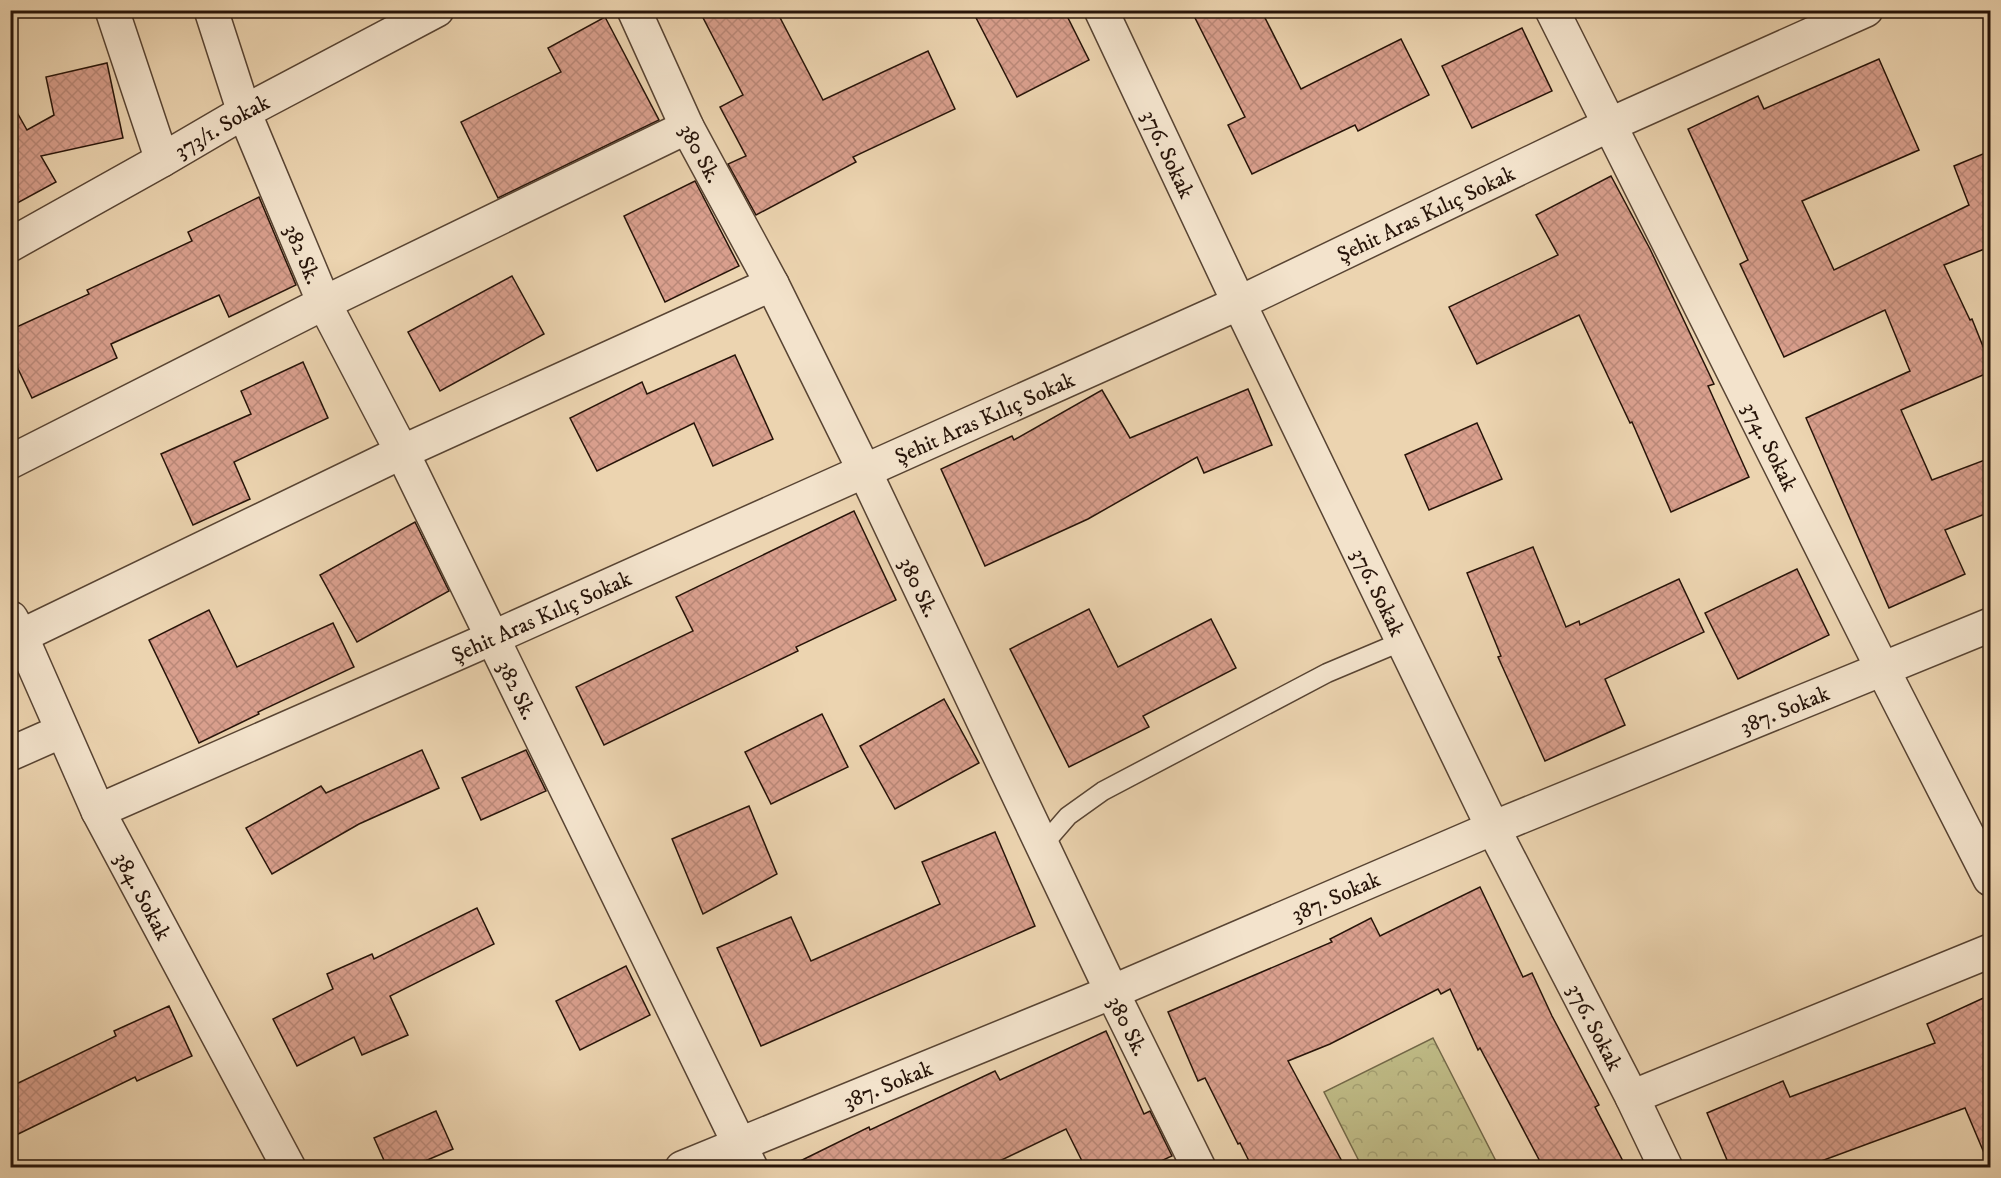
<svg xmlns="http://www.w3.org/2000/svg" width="2001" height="1178" font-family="'IM FELL DW Pica',serif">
  <defs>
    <pattern id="forest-crowns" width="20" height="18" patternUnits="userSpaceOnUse" patternTransform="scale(1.5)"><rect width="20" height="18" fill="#bfbb86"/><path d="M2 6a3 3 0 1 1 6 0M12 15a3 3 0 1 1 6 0" fill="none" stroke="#a4a072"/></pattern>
    <pattern id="building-cross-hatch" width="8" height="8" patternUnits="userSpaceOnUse" patternTransform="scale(1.5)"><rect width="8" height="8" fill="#d99f8d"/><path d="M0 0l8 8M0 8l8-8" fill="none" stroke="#ba8878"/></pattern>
  </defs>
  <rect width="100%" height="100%" fill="#ecd4b0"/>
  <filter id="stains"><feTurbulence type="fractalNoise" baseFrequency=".00333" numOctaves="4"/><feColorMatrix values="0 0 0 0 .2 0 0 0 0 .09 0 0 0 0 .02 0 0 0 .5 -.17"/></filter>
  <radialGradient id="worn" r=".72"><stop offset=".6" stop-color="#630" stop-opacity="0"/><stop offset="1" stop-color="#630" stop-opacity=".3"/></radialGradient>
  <!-- forest -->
  <path fill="url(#forest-crowns)" stroke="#736848" stroke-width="1.5" d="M 1433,1038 L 1499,1167 L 1362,1167 L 1324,1092 Z"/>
  <!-- building -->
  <g fill="url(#building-cross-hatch)" stroke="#271409" stroke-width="1.5">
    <path d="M 699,10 L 776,10 L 823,100 L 928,51 L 955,109 L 853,157 L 856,162 L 756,215 L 728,164 L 746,156 L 720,107 L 743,95 Z"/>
    <path d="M 972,10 L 1064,10 L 1089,60 L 1017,97 Z"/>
    <path d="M 1191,10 L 1261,10 L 1301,89 L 1401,39 L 1429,95 L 1358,131 L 1355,125 L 1252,174 L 1228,125 L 1245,117 Z"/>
    <path d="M 605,17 L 659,120 L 498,198 L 461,122 L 561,72 L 548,48 Z"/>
    <path d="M 1522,28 L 1552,91 L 1472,128 L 1442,66 Z"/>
    <path d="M 1879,59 L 1919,150 L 1802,201 L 1834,270 L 1969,205 L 1954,166 L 1990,151 L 1990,254 L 1987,248 L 1944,265 L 1970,320 L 1972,319 L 1990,364 L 1990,372 L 1901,410 L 1932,480 L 1990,458 L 1990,512 L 1945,530 L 1965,574 L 1889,608 L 1806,418 L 1910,371 L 1885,310 L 1784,357 L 1740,264 L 1748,260 L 1688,129 L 1758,96 L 1764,109 Z"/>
    <path d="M 107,63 L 123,138 L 41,156 L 56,182 L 10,207 L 10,100 L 27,130 L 54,115 L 46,77 Z"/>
    <path d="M 1611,176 L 1650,249 L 1714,384 L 1708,386 L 1749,477 L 1671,512 L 1632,422 L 1630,423 L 1579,315 L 1477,364 L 1449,307 L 1558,255 L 1536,215 Z"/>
    <path d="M 695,181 L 739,266 L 665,302 L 624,216 Z"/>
    <path d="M 259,197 L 296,285 L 229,317 L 219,295 L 111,344 L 117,358 L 32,398 L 10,352 L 10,330 L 89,294 L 87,290 L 192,241 L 188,232 Z"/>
    <path d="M 512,276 L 544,334 L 440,391 L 408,332 Z"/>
    <path d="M 735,355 L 773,439 L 713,466 L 694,423 L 597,471 L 570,418 L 642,382 L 647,394 Z"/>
    <path d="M 303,362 L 328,418 L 234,462 L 250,499 L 193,525 L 161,454 L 251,414 L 241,391 Z"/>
    <path d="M 1248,389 L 1272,445 L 1204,473 L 1197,457 L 1088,519 L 985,566 L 941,469 L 1012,436 L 1014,440 L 1102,390 L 1130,438 Z"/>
    <path d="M 1477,423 L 1502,479 L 1429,510 L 1405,455 Z"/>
    <path d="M 854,511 L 896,600 L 796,647 L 798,651 L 604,745 L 576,687 L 693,631 L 676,597 Z"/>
    <path d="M 415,522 L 449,591 L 357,642 L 320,575 Z"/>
    <path d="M 1533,547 L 1566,627 L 1579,621 L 1580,625 L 1679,579 L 1704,632 L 1605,679 L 1625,725 L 1545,761 L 1498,657 L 1501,656 L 1467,573 Z"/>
    <path d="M 1797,569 L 1829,635 L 1738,679 L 1705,613 Z"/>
    <path d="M 1089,609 L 1118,667 L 1211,619 L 1236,668 L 1143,716 L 1149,727 L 1069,767 L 1010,649 Z"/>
    <path d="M 209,610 L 237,667 L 333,623 L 354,667 L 258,712 L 259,714 L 199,743 L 149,640 Z"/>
    <path d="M 944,699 L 979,763 L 895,809 L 860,746 Z"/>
    <path d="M 822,714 L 848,767 L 771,804 L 745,752 Z"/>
    <path d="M 422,750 L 439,788 L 359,824 L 272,874 L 246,828 L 321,786 L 326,793 Z"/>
    <path d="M 526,750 L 546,791 L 481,820 L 462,778 Z"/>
    <path d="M 749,806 L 777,874 L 703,914 L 672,839 Z"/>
    <path d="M 995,832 L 1035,926 L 761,1046 L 717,948 L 791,917 L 811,961 L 940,904 L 922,862 Z"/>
    <path d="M 1480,887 L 1523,977 L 1532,973 L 1552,1016 L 1599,1105 L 1595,1107 L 1626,1167 L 1543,1167 L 1480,1048 L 1478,1050 L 1450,989 L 1441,994 L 1438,989 L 1330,1044 L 1288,1061 L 1345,1167 L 1252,1167 L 1240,1143 L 1238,1144 L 1205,1078 L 1198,1081 L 1168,1012 L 1332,942 L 1330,939 L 1371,918 L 1380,936 Z"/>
    <path d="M 477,908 L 494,944 L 390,996 L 408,1035 L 362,1055 L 354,1037 L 297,1066 L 273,1019 L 333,989 L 327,974 L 372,954 L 374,959 Z"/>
    <path d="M 626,966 L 650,1015 L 580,1050 L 556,1001 Z"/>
    <path d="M 1990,995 L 1990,1167 L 1965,1108 L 1805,1167 L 1730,1167 L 1707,1113 L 1783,1081 L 1790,1097 L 1935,1043 L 1927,1024 Z"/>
    <path d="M 169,1006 L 192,1056 L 137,1081 L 135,1077 L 10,1138 L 10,1087 L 116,1036 L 114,1031 Z"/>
    <path d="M 1106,1031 L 1144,1114 L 1150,1111 L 1172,1156 L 1148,1167 L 1085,1167 L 1066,1129 L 987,1167 L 788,1167 L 869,1127 L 870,1130 L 995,1071 L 1000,1080 Z"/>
    <path d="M 436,1111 L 453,1149 L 411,1167 L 387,1167 L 374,1138 Z"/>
  </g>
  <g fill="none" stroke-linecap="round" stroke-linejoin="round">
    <!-- lane casing -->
    <g stroke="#584433" stroke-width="21">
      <path id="lane" d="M 1042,846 L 1068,816 L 1103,791 L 1327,673 L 1403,641"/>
    </g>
    <!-- street casing -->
    <g stroke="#584433" stroke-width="36">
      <g id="street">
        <path d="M 112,10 L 162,160"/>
        <path id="s1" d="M 211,10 L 244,112 L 324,303 L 402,452 L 751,1168"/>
        <path id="s2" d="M 634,10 L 687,127 L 772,284 L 864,470 L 1112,992 L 1199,1168"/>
        <path id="s3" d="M 1101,10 L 1239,303 L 1493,828 L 1632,1097 L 1666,1168"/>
        <path id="s4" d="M 1552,10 L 1882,668 L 1990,879"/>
        <path id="s5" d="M 10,245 L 162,160 L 244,112 L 437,10"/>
        <path d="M 10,462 L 324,303 L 687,127"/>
        <path id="s6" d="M 11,618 L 21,636 L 98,811 L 289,1168"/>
        <path d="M 21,636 L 402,452 L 772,284"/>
        <path d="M 10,754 L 62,731"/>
        <path id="s7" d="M 98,811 L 492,638 L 1239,303 L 1609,125 L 1866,10"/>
        <path d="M 1632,1097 L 1990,951"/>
        <path id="s8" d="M 682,1168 L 1112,992 L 1493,828 L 1990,625"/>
      </g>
    </g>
    <!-- lane -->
    <use href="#lane" stroke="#f3e3cc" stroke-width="18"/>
    <!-- street -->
    <use href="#street" stroke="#f3e3cc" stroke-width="33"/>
  </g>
  <g text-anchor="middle" stroke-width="5" stroke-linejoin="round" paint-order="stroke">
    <!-- street labels -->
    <g font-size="22" fill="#271409" stroke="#f3e3cc">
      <text dy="8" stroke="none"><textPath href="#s5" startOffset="243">373/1. Sokak</textPath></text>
      <text dy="8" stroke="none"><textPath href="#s2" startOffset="158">380 Sk.</textPath></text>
      <text dy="8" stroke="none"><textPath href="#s3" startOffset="159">376. Sokak</textPath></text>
      <text dy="8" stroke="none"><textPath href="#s7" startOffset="1456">Şehit Aras Kılıç Sokak</textPath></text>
      <text dy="8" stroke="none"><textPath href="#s1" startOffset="261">382 Sk.</textPath></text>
      <text dy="8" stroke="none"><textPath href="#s7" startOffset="970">Şehit Aras Kılıç Sokak</textPath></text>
      <text dy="8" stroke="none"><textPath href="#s4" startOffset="488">374. Sokak</textPath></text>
      <text dy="8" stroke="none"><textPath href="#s2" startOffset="644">380 Sk.</textPath></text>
      <text dy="8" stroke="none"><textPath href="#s3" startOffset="645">376. Sokak</textPath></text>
      <text dy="8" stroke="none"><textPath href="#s7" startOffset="484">Şehit Aras Kılıç Sokak</textPath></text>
      <text dy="8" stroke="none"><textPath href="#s1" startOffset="747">382 Sk.</textPath></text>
      <text dy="8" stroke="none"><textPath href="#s8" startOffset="1194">387. Sokak</textPath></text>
      <text dy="8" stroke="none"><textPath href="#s8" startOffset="708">387. Sokak</textPath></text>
      <text dy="8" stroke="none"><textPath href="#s6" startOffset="308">384. Sokak</textPath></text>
      <text dy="8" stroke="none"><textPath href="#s2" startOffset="1130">380 Sk.</textPath></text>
      <text dy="8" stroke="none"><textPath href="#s3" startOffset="1131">376. Sokak</textPath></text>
      <text dy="8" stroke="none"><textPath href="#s8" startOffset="222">387. Sokak</textPath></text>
    </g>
  </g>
  <!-- margin -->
  <rect width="2001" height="1178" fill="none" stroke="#ecd4b0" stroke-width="36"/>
  <rect x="12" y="12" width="1977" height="1154" fill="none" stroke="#271409" stroke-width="3"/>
  <rect x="18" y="18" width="1965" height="1142" fill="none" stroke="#271409" stroke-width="1.5"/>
  <rect width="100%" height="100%" filter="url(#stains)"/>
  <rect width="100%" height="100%" fill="url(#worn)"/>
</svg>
